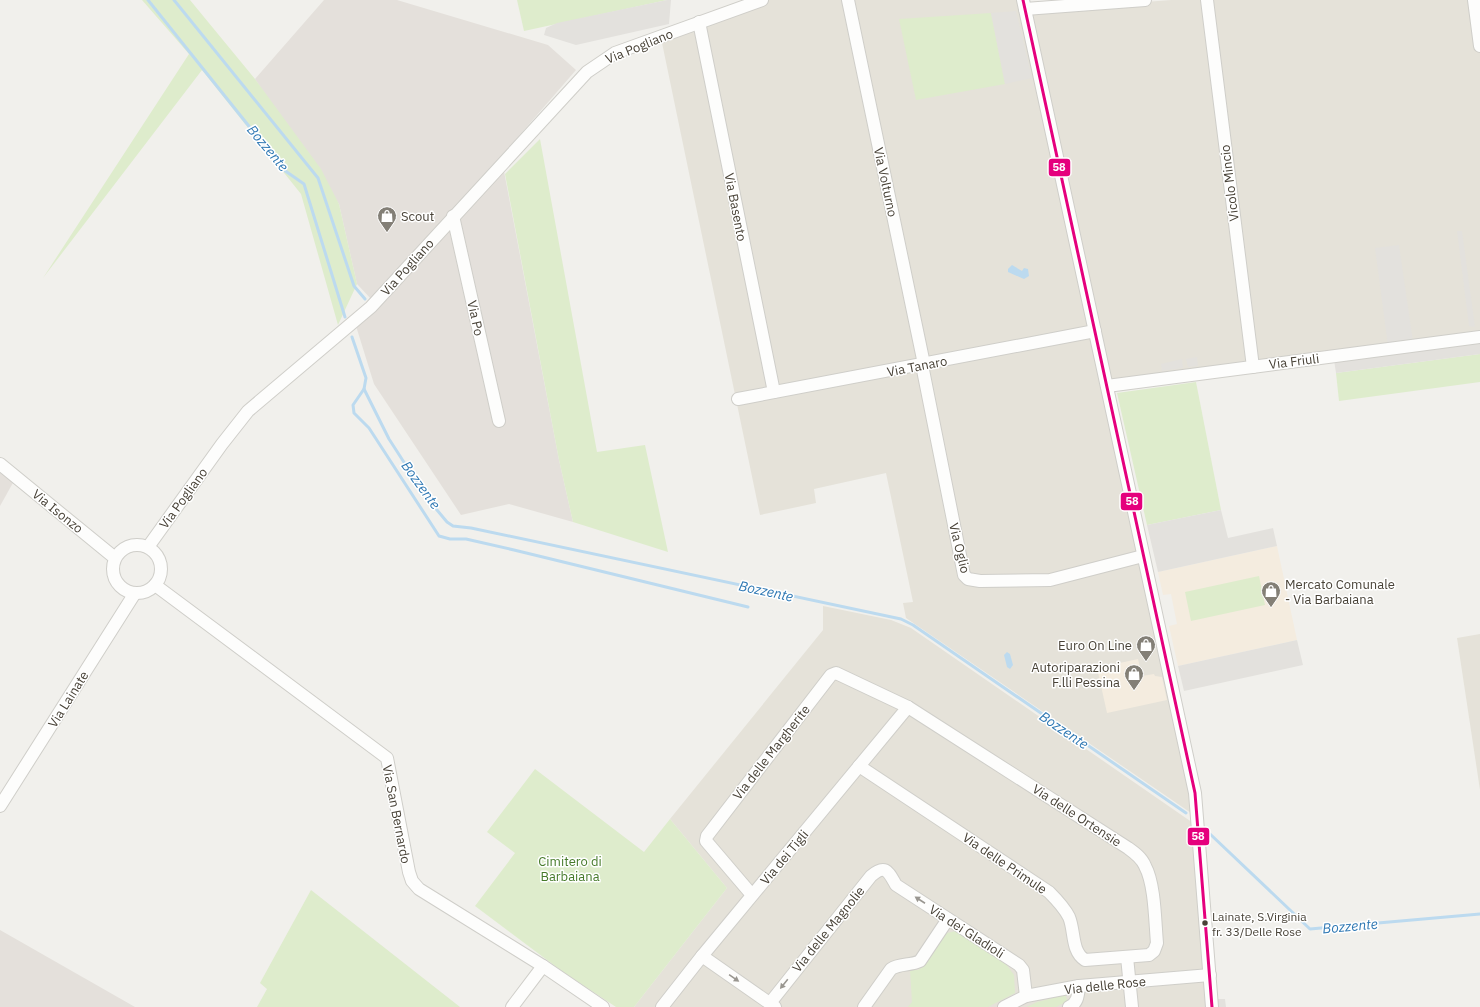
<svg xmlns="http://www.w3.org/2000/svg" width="1480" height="1007" font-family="'IBM Plex Sans',sans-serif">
  <rect width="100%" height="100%" fill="#f1f0ec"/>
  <!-- residential -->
  <g fill="#e5e2d9">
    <path d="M 767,0 L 1022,0 L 1194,815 L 906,618 L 903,603 L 913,602 L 886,473 L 814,489 L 816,503 L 760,515 L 661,38 Z"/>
    <path d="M 1171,0 L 1480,0 L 1480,335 L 1109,384 L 1027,11 Z"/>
    <path d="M 823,606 L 891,620 L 911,628 L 1196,825 L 1214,1007 L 634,1007 L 727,888 L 670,819 L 823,630 Z"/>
    <path d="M 1480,634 L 1480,790 L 1457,638 Z"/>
  </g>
  <!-- commercial -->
  <g fill="#f4ecdf">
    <path d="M 1277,546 L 1297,640 L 1178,666 L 1169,626 L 1177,624 L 1171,594 L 1163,595 L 1158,572 Z"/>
    <path d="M 1138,659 L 1142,676 L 1154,674 L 1155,676 L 1162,677 L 1167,700 L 1107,713 L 1097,668 Z"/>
  </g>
  <!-- industrial -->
  <g fill="#e4e0db">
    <path d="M 324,0 L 397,0 L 548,45 L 576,70 L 453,212 L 372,300 L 357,284 L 339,204 L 255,79 Z"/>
    <path d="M 503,166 L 559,460 L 573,522 L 509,504 L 461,515 L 374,384 L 356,326 Z"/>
    <path d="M 0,470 L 14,481 L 0,506 Z"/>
    <path d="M 0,930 L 135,1007 L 0,1007 Z"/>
  </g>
  <!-- green -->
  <g fill="#deeccc">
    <path d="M 142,0 L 190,0 L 255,79 L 321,169 L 339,204 L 357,284 L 338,325 L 301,194 L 202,70 L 43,278 L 189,54 Z"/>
    <path d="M 517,0 L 667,0 L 524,31 Z"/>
    <path d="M 991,13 L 1005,84 L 916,100 L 899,19 Z"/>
    <path d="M 540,139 L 597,452 L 645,445 L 668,552 L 573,522 L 559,460 L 505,174 Z"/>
    <path d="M 1480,354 L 1480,382 L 1339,401 L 1336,373 Z"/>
    <path d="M 1196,382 L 1221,510 L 1147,525 L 1117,393 Z"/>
    <path d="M 1259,576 L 1265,605 L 1191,621 L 1185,592 Z"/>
    <path d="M 535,769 L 644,852 L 670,819 L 727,888 L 634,1007 L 616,1007 L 563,972 L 475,906 L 515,853 L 487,832 Z"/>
    <path d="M 311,890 L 460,1007 L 257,1007 L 267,989 L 260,983 Z"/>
    <path d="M 956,931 L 1006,964 L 1014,975 L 1015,993 L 988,1007 L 908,1007 L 912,1002 L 910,970 L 918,970 L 923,967 L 947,933 Z"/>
    <path d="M 1065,995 L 1068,1001 L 1056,1007 L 1027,1007 L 1037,1002 Z"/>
  </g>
  <!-- parking -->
  <g fill="#e3e1dd">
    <path d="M 667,0 L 671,0 L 669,24 L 576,45 L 544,35 L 546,28 L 557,23 Z"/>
    <path d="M 1016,11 L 1032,78 L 1005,84 L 991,13 Z"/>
    <path d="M 1457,231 L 1462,231 L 1475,327 L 1469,326 Z"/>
    <path d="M 1399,245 L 1413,342 L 1388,346 L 1375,248 Z"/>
    <path d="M 1480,340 L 1480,354 L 1336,373 L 1334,360 Z"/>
    <path d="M 1197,357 L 1198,366 L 1188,367 L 1186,359 Z"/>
    <path d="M 1182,359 L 1183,368 L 1162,371 L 1161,364 Z"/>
    <path d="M 1221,510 L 1228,538 L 1273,528 L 1277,546 L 1158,572 L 1147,525 Z"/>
    <path d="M 1297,640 L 1303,665 L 1184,691 L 1178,666 Z"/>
    <path d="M 1217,999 L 1225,999 L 1226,1007 L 1217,1007 Z"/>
  </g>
  <!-- water -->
  <g fill="#bcdaef">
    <path d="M 1012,265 L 1022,271 L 1024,268 L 1028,269 L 1029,276 L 1024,279 L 1008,272 L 1008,269 Z"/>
    <path d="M 1007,652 L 1010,654 L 1013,665 L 1010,669 L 1007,667 L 1004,655 Z"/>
  </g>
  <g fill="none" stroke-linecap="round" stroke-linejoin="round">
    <!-- stream -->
    <g stroke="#bcdaef" stroke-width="3">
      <path d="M 148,0 L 284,170 L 304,184 L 345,317"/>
      <path d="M 174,0 L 318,178 L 354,286 L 365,299"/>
      <path d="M 352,337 L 366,378 L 364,389 L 389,439 L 427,498 L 447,522 L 453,526 L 471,528 L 901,619 L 913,625 L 1186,813"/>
      <path d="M 364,389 L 353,405 L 354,413 L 369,428 L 439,536 L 450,539 L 466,539 L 514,550 L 748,607"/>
      <path d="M 1210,834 L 1310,929 L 1480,914"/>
    </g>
    <!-- minor casing -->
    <g stroke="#cfcec9" stroke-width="14">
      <g id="minor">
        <path d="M 848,0 L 924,364"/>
        <path d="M 1023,0 L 1195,793 L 1212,1007"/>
        <path d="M 1207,0 L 1253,367"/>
        <path d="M 1474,0 L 1480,46"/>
        <path d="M 1025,9 L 1145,0"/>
        <path d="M 699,22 L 774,392"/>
        <path d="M 453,216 L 499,421"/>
        <path d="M 922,365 L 964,575 L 968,579 L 980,581 L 1050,580 L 1143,556"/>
        <path d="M 1107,386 L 1480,337"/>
        <path d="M 738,399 L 1095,331"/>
        <path d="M 0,464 L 115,558"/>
        <circle cx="137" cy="569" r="24"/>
        <path d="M 148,547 L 222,444 L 248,411 L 371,307 L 587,72 L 615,53 L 762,0"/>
        <path d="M 155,585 L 387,758 L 409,872 L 412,881 L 419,889 L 543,966 L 603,1007"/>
        <path d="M 0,806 L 135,593"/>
        <path d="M 752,895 L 706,841 L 707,836 L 831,675 L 836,673 L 908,707 L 1128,848 C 1135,853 1142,858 1145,866 C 1155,884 1155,922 1157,943 L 1154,951 L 1149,955 L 1085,960 C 1071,951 1075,931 1069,917 C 1064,907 1056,899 1049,892 L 859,766"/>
        <path d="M 702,956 L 775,1007"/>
        <path d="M 1127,957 L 1132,1007"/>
        <path d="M 770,1003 L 871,876 C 886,863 889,873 896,885 L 1019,965 L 1023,970 L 1026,996"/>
        <path d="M 512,1007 L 543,966"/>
        <path d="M 662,1007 L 702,956 L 908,707"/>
        <path d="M 864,1007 L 891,969 C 900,963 910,966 920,961 L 948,919"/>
        <path d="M 1004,1007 L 1026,996 L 1079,986 L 1210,975"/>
        <path d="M 1069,1007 C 1078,1003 1078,995 1079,986"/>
      </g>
    </g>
    <!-- minor -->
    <use href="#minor" stroke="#fdfdfc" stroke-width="12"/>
    <!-- bus-1 casing -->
    <g stroke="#fff" stroke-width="6">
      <path id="bus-1" d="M 1023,0 L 1195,793 L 1212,1007"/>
    </g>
    <!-- bus-1 -->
    <use href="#bus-1" stroke="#e5007d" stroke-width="3"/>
  </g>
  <!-- one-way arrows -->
  <defs><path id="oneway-solid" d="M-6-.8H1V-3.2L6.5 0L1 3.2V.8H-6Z"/></defs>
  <g fill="#999690">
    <use href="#oneway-solid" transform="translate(920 900) rotate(-147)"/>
    <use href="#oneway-solid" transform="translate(734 978) rotate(35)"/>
    <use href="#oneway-solid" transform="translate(784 984) rotate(129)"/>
  </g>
  <!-- icons -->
  <defs>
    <g id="shop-pin" transform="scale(1)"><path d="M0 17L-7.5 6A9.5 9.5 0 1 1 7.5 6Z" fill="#837f76" stroke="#fff"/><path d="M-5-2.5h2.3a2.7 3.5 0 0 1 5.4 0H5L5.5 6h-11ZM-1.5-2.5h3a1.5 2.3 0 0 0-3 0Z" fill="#fff"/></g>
  </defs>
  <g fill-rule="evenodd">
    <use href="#shop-pin" x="387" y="216"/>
    <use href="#shop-pin" x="1271" y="591"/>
    <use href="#shop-pin" x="1146" y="645"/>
    <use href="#shop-pin" x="1134" y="674"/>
  </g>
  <!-- markers -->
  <circle fill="#484237" stroke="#fff" stroke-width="1.5" cx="1205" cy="923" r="3.5"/>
  <g text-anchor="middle" stroke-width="3" stroke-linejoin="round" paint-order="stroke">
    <!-- bus labels -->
    <g font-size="12" fill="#484237" stroke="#fff" text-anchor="start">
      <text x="1212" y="921">Lainate, S.Virginia<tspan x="1212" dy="15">fr. 33/Delle Rose</tspan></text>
    </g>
    <!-- street labels -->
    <g font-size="13" fill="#484237" stroke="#fff">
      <text transform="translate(639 46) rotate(-22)" y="5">Via Pogliano</text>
      <text transform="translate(886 182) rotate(78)" y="5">Via Volturno</text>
      <text transform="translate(1229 183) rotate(-97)" y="5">Vicolo Mincio</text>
      <text transform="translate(736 207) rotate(79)" y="5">Via Basento</text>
      <text transform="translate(407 267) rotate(-48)" y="5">Via Pogliano</text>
      <text transform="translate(476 318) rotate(78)" y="5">Via Po</text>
      <text transform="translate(1294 361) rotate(-7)" y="5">Via Friuli</text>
      <text transform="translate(917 366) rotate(-11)" y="5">Via Tanaro</text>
      <text transform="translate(183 498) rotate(-54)" y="5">Via Pogliano</text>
      <text transform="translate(58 511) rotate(39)" y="5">Via Isonzo</text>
      <text transform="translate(960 548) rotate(76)" y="5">Via Oglio</text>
      <text transform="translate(68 699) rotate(-58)" y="5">Via Lainate</text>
      <text transform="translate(771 752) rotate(-52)" y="5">Via delle Margherite</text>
      <text transform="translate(397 814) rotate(79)" y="5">Via San Bernardo</text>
      <text transform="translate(1077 815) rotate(33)" y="5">Via delle Ortensie</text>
      <text transform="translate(784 857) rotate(-50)" y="5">Via dei Tigli</text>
      <text transform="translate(1005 863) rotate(34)" y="5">Via delle Primule</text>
      <text transform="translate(828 929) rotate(-51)" y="5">Via delle Magnolie</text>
      <text transform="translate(967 931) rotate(33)" y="5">Via dei Gladioli</text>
      <text transform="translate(1105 985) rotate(-6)" y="5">Via delle Rose</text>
    </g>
    <!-- poi labels -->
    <g font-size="13" fill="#484237" stroke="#fff" text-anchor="start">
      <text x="401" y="221">Scout</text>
      <text x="1285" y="589">Mercato Comunale<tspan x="1285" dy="15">- Via Barbaiana</tspan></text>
      <text x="1132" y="650" text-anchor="end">Euro On Line</text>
      <text x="1120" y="672" text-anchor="end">Autoriparazioni<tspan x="1120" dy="15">F.lli Pessina</tspan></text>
    </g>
    <!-- park labels -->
    <g font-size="13" fill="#467a2a" stroke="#fff">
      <text x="570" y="866">Cimitero di<tspan x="570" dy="15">Barbaiana</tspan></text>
    </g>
    <!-- water labels -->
    <g font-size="14" font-style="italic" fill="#3079b4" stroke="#fff">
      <text transform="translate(268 148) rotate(50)" y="5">Bozzente</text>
      <text transform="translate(421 485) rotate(54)" y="5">Bozzente</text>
      <text transform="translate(766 591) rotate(12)" y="5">Bozzente</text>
      <text transform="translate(1064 730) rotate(34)" y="5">Bozzente</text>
      <text transform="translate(1350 926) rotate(-5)" y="5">Bozzente</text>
    </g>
  </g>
  <g stroke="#fff" stroke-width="1.5">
    <rect x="1048" y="158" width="23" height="19" rx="4" fill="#e5007d"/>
    <rect x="1120" y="492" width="23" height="19" rx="4" fill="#e5007d"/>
    <rect x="1187" y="827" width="23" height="19" rx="4" fill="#e5007d"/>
  </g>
  <g font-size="11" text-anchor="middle" font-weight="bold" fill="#fff">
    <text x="1059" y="171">58</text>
    <text x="1132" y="505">58</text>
    <text x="1198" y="840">58</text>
  </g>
</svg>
